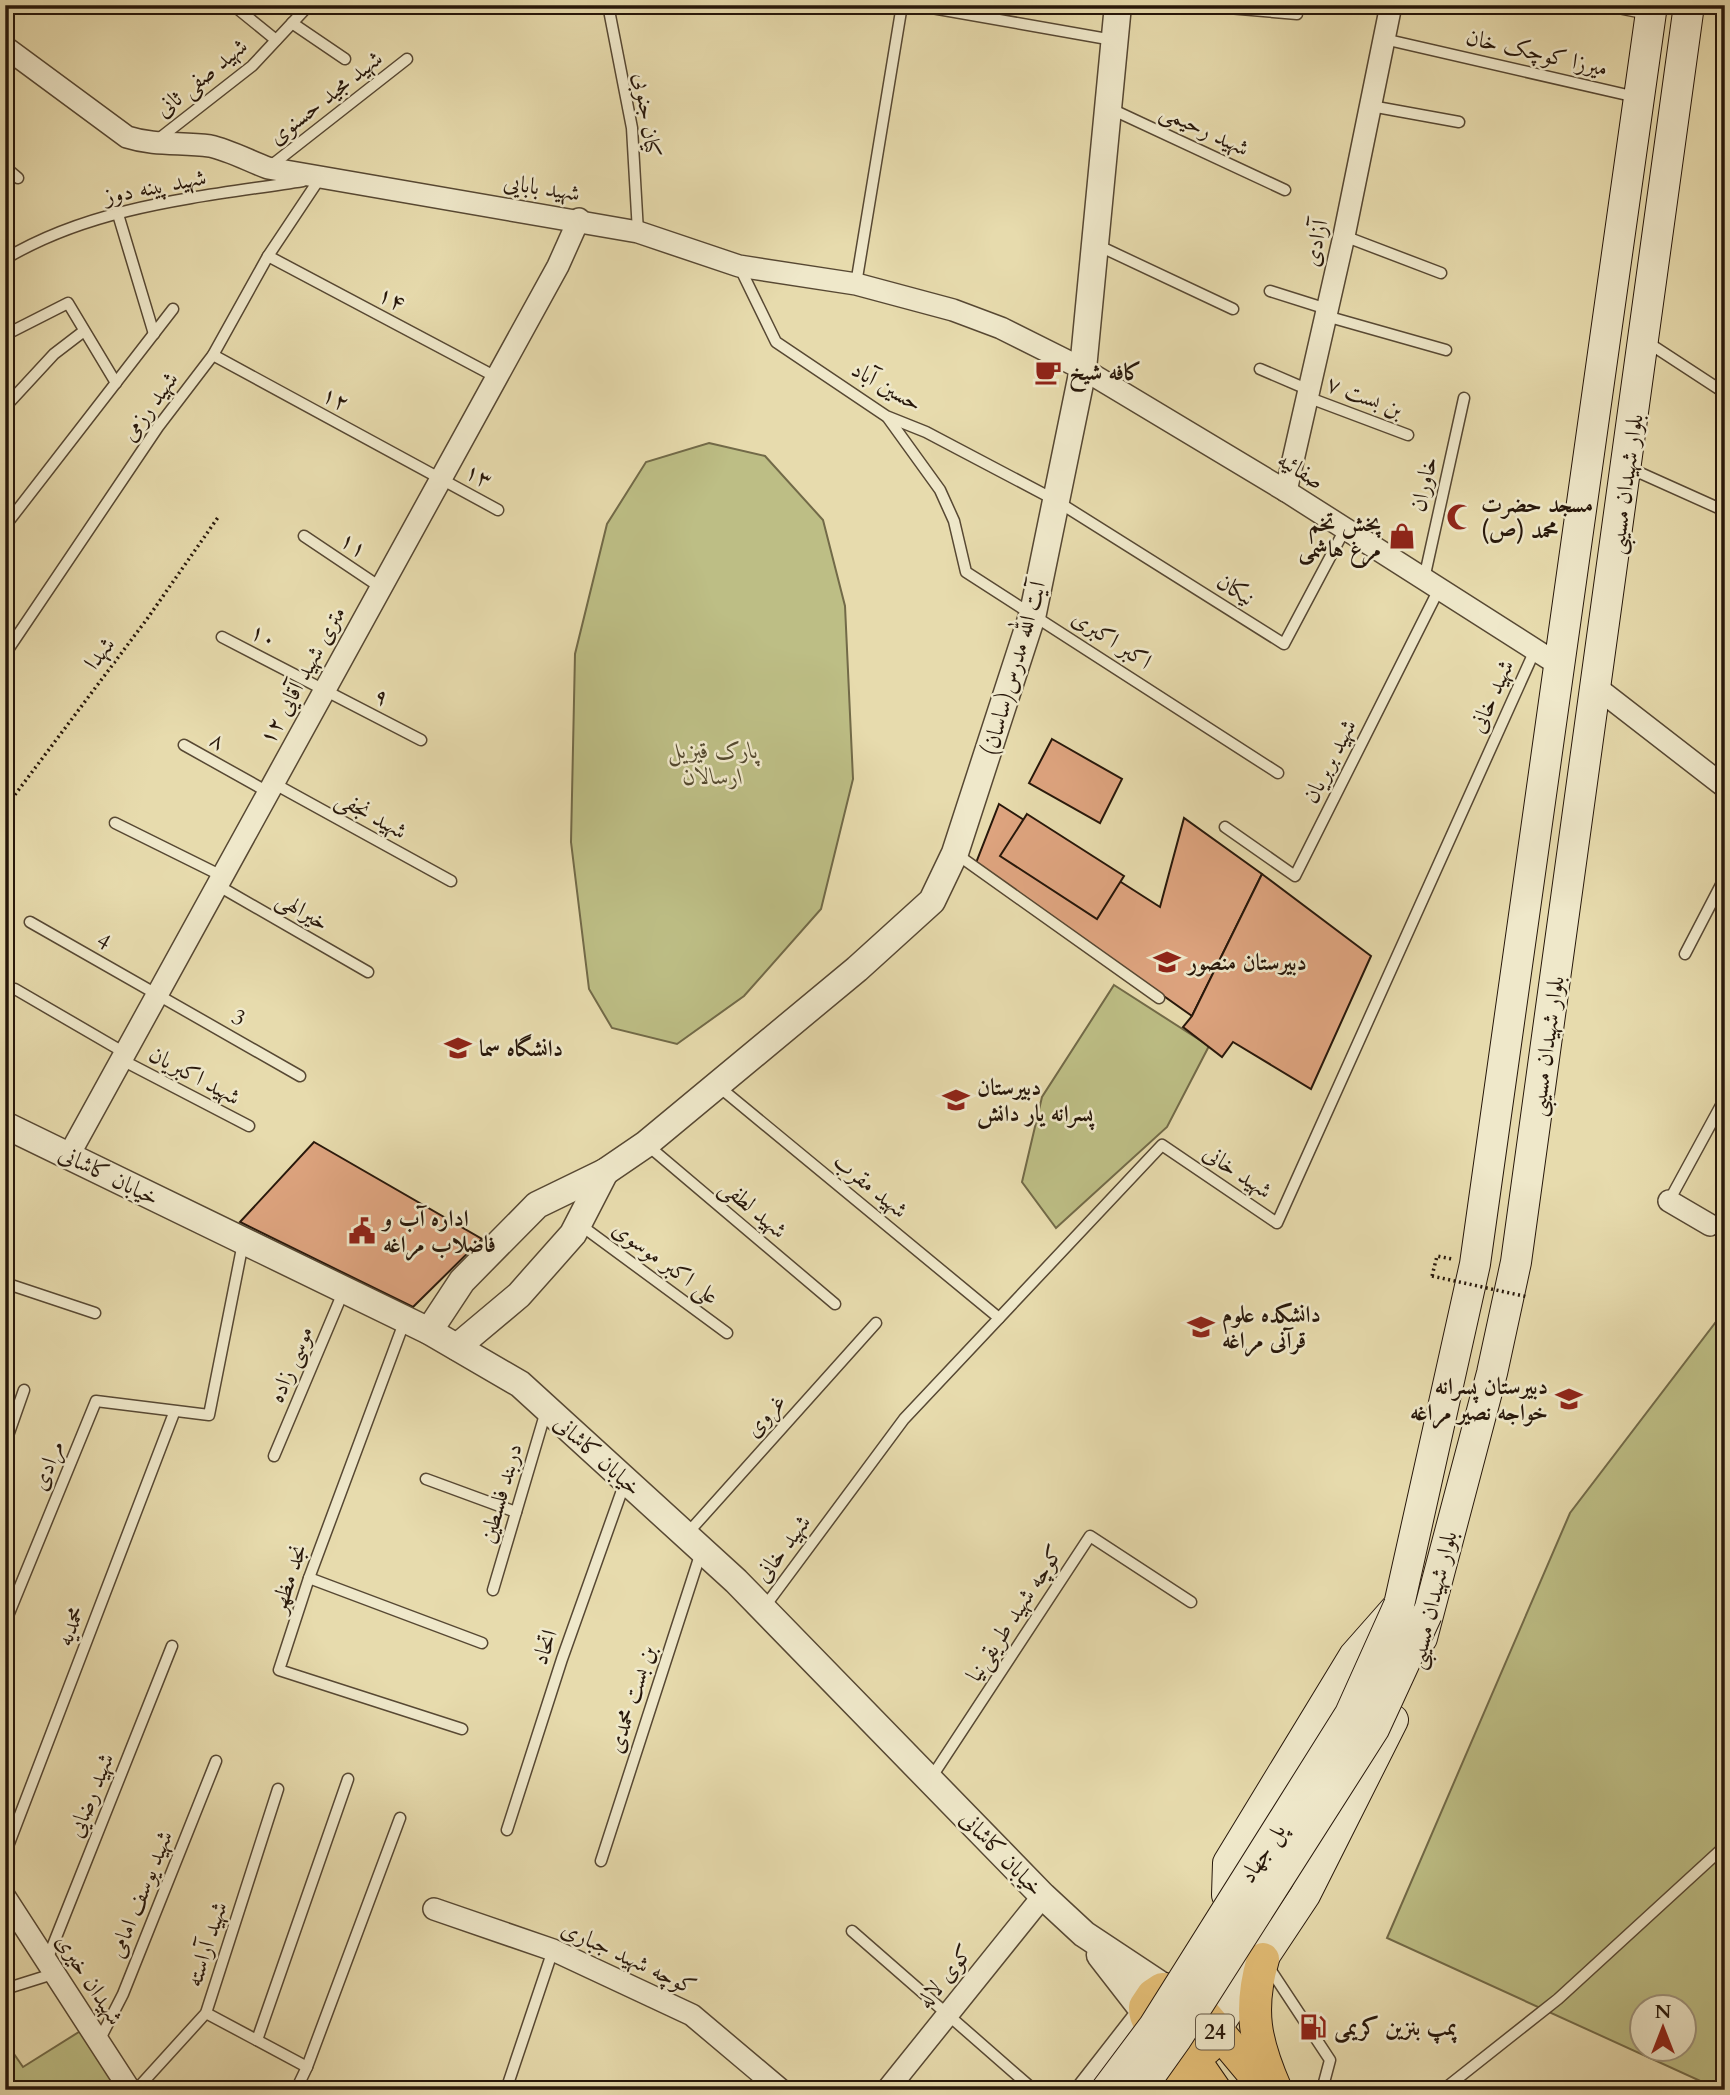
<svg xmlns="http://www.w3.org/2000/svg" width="1730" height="2095" font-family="Cardo,Amiri,serif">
  <rect width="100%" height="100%" fill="#e7dbad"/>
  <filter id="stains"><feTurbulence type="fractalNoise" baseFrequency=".00286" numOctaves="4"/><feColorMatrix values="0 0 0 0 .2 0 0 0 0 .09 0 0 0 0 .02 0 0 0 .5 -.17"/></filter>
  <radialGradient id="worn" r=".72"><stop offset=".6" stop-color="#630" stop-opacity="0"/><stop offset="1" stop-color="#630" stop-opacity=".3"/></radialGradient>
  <!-- green -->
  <g fill="#bdbe85" stroke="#726a48" stroke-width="2" fill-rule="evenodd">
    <path d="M 709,443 L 765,456 L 823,520 L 845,606 L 853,779 L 821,909 L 744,996 L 677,1044 L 612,1028 L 589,989 L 571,842 L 575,654 L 607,524 L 646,462 Z"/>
    <path d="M 1114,985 L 1209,1046 L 1167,1127 L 1056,1228 L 1022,1182 L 1042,1097 Z"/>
    <path d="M 1725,1310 L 1725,2090 L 1720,2090 L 1387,1938 L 1570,1513 ZM 1642,2008 L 1684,2008 L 1684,2050 L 1642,2050 Z"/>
    <path d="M 82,2030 L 121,2090 L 5,2090 L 5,2041 L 23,2067 Z"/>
  </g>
  <!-- building -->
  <g fill="#dea47f" stroke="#27170a" stroke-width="2">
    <path d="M 1052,739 L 1122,779 L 1100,823 L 1029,783 Z"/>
    <path d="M 999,804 L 1160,907 L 1184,818 L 1262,874 L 1192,1016 L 976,863 Z"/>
    <path d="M 1027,814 L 1124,876 L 1097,919 L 1000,856 Z"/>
    <path d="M 1262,874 L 1371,956 L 1311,1089 L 1233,1042 L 1222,1057 L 1183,1027 L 1192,1016 Z"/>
    <path d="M 314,1142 L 482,1239 L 413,1307 L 240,1222 Z"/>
  </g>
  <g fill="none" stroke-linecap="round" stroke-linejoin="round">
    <!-- service casing -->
    <g stroke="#574833" stroke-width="13">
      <g id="service">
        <path d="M 233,5 L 276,40"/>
        <path d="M 578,5 L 590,5"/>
        <path d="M 608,5 L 632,128 L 638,232"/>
        <path d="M 915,5 L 1113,40"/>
        <path d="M 1193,5 L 1297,14"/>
        <path d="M 1603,5 L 1648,14"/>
        <path d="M 292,23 L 345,59"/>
        <path d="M 1384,39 L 1636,97"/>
        <path d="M 1371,106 L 1459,122"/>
        <path d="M 1109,108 L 1285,190"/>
        <path d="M 156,141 L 252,66 L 309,5"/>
        <path d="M 5,167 L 18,178"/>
        <path d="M 268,168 L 407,59"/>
        <path d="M 117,211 L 154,334"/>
        <path d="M 1344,236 L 1441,273"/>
        <path d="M 1097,245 L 1233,309"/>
        <path d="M 268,256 L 496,377"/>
        <path d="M 5,259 C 95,205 202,197 303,181"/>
        <path d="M 739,266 L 776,342 L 886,416 L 926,432 L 1055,500 L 1284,644 L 1345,529"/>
        <path d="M 856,284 L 902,5"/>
        <path d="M 1270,291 L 1327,309"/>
        <path d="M 1326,316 L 1446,350"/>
        <path d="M 5,335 L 68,303 L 116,383"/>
        <path d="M 1647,342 L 1725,393"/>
        <path d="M 213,355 L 498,510"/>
        <path d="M 1260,369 L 1309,390"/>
        <path d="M 1307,397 L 1408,435"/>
        <path d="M 5,407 L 54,354 L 84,331"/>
        <path d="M 888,418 L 940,490 L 954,521 L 966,572 L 1278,773"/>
        <path d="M 1627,467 L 1725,511"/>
        <path d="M 5,526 L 173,309"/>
        <path d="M 304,536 L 380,587"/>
        <path d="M 1424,579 L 1464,398"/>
        <path d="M 222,637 L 421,740"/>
        <path d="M 5,654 L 158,427 L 213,355 L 268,256 L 320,178"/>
        <path d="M 184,745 L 268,792"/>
        <path d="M 273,783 L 451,881"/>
        <path d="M 115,823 L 222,876"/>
        <path d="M 1225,827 L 1295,876 L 1439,589"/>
        <path d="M 955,853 L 1159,998"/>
        <path d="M 217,885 L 368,972"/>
        <path d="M 30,922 L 300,1076"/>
        <path d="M 1685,954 L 1725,877"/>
        <path d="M 15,989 L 125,1053"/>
        <path d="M 122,1060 L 249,1126"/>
        <path d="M 718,1086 L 999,1318"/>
        <path d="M 646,1144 L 835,1304"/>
        <path d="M 1669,1201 L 1725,1098"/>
        <path d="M 579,1224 L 727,1333"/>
        <path d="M 5,1283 L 95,1313"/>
        <path d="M 405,1320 L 309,1578 L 279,1670 L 462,1729"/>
        <path d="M 5,1444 L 24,1390"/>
        <path d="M 274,1456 L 344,1290"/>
        <path d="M 426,1479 L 516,1512"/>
        <path d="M 686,1535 L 876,1323"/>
        <path d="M 309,1578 L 482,1643"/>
        <path d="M 493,1590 L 546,1411"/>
        <path d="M 763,1609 L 904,1419 L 1162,1145 L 1277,1223 L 1535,650"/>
        <path d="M 5,1623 L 96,1401 L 209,1415 L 243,1243"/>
        <path d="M 931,1778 L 1090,1536 L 1191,1602"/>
        <path d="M 507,1830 L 562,1659 L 625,1482"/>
        <path d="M 5,1854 L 174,1413"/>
        <path d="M 601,1861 L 701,1552"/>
        <path d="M 852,1931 L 1034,2090"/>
        <path d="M 47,1960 L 172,1646"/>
        <path d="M 1268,1966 L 1330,2060 L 1322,2090"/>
        <path d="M 5,1989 L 56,1973"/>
        <path d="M 206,2013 L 307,2067 L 296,2090"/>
        <path d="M 257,2040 L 348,1779"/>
        <path d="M 99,2041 L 123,1994 L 216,1761"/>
        <path d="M 307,2067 L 400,1818"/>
        <path d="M 136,2090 L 206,2013 L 278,1789"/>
        <path d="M 506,2090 L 553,1950"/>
        <path d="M 1443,2090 L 1558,1999 L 1725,1846"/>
      </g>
    </g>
    <!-- minor casing -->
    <g stroke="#574833" stroke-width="24">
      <g id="minor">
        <path d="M 5,47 L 127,137 C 155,146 181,142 210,146 C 229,150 249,161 268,168 L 638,232 L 739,266 L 856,284 L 953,310 L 1001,328 L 1083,369 L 1286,491 L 1559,665"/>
        <path d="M 1286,491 L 1344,236 L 1391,5"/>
        <path d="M 1596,687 L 1725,787"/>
        <path d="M 69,1155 L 558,266 L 579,219"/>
        <path d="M 1669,1201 L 1710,1225"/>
        <path d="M 5,1897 L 130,2090"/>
        <path d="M 434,1909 L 553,1950 L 692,2015 L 781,2090"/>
        <path d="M 887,2090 L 1043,1896"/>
      </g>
    </g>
    <!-- tertiary casing -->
    <g stroke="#574833" stroke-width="29">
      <g id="tertiary">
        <path d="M 5,1125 L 429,1331 L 520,1384 L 736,1581 L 1043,1896 L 1084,1934 L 1167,1989"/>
        <path d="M 429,1331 L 462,1281 L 537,1205 L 605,1172 L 646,1144 L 857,969 L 932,901 L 955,853 L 1033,613 L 1083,369 L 1118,5"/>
        <path d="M 457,1347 L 519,1295 L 573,1234 L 605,1172"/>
        <path d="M 1085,2090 L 1145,2013 L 1100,1955"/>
      </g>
    </g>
    <!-- secondary casing -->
    <g stroke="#27170a" stroke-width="32">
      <g id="secondary">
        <path d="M 1422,1638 L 1492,1373 L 1516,1262 L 1689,5"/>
        <path d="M 1245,1913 L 1227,1895 L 1228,1863 L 1354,1656 L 1399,1605 L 1475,1264 L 1652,5"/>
        <path d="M 1216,2029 L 1305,1895 L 1393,1720"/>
      </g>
    </g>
    <!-- primary casing -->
    <g stroke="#27170a" stroke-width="34">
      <g id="primary">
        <path d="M 1263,1959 C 1248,2010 1255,2042 1276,2090"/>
        <path d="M 1162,1989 C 1182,1989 1205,2013 1216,2029 L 1207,2048 L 1193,2058 C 1175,2052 1144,2028 1145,2007 L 1153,1995 Z"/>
        <path d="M 1216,2029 L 1267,2090"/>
        <path d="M 1176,2090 L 1193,2058 L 1215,2090"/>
      </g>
    </g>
    <!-- path -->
    <g stroke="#27170a" stroke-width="3.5" stroke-dasharray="2 3.5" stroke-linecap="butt">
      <path d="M 5,808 L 147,619 L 219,516"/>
      <path d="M 1432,1276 L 1437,1256 L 1452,1259"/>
    </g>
    <!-- service -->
    <use href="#service" stroke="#efe8ca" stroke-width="10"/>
    <!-- minor -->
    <use href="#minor" stroke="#efe8ca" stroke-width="21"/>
    <!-- tertiary -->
    <use href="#tertiary" stroke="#efe8ca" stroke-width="26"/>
    <!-- secondary -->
    <use href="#secondary" stroke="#efe8ca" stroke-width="30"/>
    <!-- primary -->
    <use href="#primary" stroke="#e4be76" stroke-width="32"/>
    <!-- secondary-bridge casing -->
    <g stroke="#27170a" stroke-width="32" stroke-linecap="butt">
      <g id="secondary-bridge">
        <path d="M 1106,2090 L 1154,2026 L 1350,1714 L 1399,1605"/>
        <path d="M 1140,2090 L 1177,2038 L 1374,1729 L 1427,1614"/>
      </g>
    </g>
    <!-- path-bridge -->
    <path stroke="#27170a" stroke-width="3.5" stroke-dasharray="2 3.5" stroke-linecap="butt" d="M 1432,1276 L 1528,1297"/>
    <!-- secondary-bridge -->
    <use href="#secondary-bridge" stroke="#efe8ca" stroke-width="30"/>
  </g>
  <!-- icons -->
  <defs>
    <g id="cafe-bare" transform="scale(2.1)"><path d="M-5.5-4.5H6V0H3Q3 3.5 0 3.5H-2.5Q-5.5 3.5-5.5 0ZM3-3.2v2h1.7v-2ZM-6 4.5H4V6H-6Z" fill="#8f2418" stroke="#efe8ca" stroke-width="2.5" paint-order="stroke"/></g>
    <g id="mosque-bare" transform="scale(2.1)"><path d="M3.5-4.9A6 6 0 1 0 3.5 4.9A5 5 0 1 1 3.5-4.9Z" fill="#8f2418" stroke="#efe8ca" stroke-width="2.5" paint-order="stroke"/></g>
    <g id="shop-bare" transform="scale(2.1)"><path d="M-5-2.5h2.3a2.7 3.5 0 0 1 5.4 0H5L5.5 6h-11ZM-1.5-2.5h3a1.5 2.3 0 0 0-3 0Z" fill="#8f2418" stroke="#efe8ca" stroke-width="2.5" paint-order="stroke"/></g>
    <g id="school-bare" transform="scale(2.1)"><path d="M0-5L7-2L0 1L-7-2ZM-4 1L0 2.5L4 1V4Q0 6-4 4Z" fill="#8f2418" stroke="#efe8ca" stroke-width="2.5" paint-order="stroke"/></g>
    <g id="university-bare" transform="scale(2.1)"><path d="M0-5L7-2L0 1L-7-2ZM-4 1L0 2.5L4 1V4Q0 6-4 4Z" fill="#8f2418" stroke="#efe8ca" stroke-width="2.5" paint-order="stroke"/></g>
    <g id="civic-bare" transform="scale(2.1)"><path d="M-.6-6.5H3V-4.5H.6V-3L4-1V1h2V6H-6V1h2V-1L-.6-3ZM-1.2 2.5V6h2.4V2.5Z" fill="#8f2418" stroke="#efe8ca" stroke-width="2.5" paint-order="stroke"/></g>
    <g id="fuel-bare" transform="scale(2.1)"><path d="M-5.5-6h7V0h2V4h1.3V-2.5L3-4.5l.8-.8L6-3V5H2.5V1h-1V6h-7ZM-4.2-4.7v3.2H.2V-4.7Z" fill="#8f2418" stroke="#efe8ca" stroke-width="2.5" paint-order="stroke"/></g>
  </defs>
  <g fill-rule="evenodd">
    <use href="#cafe-bare" x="1048" y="372"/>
    <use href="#mosque-bare" x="1460" y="517"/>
    <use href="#shop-bare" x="1402" y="536"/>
    <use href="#school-bare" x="1167" y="962"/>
    <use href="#university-bare" x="458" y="1048"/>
    <use href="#school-bare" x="956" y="1100"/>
    <use href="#civic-bare" x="362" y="1231"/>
    <use href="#university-bare" x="1201" y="1327"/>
    <use href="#school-bare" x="1569" y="1399"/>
    <use href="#fuel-bare" x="1313" y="2027"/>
  </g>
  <g text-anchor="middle" stroke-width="5" stroke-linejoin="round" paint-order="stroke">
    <!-- shield labels -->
    <rect fill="#efe8ca" stroke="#635644" stroke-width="2" x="1196" y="2014.5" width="38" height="35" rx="5"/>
    <g font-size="21" font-weight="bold" fill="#27170a">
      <text x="1215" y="2039">24</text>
    </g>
    <!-- street labels -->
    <g font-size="23" fill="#27170a" stroke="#efe8ca">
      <text transform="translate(1537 52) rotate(13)" y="8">میرزا کوچک خان</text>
      <text transform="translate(201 77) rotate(-39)" y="8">شهید صفی ثانی</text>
      <text transform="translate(325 97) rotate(-38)" y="8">شهید مجید حسنوی</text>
      <text transform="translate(648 115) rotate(82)" y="8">کیان جنوبی</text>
      <text transform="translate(1205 129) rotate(25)" y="8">شهید رحیمی</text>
      <text transform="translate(155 186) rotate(-11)" y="8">شهید پینه دوز</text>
      <text transform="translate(542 187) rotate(9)" y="8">شهید بابایی</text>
      <text transform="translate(1315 243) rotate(-78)" y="8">آزادی</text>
      <text transform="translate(392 298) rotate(28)" y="8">۱۴</text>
      <text transform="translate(887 386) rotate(30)" y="8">حسین آباد</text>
      <text transform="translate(1365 396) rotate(21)" y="8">بن بست ۷</text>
      <text transform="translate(336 398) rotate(28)" y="8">۱۲</text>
      <text transform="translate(149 406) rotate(-54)" y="8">شهید رزمی</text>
      <text transform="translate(1301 470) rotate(32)" y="8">صفائیه</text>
      <text transform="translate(479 475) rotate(29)" y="8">۱۳</text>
      <text transform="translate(1423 484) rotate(-77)" y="8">خاوران</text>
      <text transform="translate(1625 484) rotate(-82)" y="8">بلوار شهیدان مسیبی</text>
      <text transform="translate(354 544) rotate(34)" y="8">۱۱</text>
      <text transform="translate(1236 589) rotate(32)" y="8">نیکان</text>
      <text transform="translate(264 635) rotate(27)" y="8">۱۰</text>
      <text transform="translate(1112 639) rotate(33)" y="8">اکبر اکبری</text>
      <text transform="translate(99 653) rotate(-53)" y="8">شهدا</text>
      <text transform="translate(1013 668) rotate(-74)" y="8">آیت الله مدرس(ساسان)</text>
      <text transform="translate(302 675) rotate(-61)" y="8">۱۲ متری شهید آقایی</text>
      <text transform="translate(382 696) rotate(27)" y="8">۹</text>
      <text transform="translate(1491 696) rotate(-66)" y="8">شهید خانی</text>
      <text transform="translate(218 740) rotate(30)" y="8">۸</text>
      <text transform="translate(1329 761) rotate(-63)" y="8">شهید بربریان</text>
      <text transform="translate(372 814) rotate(29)" y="8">شهید نجفی</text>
      <text transform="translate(303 910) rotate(30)" y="8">خیرالهی</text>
      <text transform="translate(104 941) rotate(30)" y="8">4</text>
      <text transform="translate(239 1017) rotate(29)" y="8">3</text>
      <text transform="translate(1546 1046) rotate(-82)" y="8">بلوار شهیدان مسیبی</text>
      <text transform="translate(195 1075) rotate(28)" y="8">شهید اکبریان</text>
      <text transform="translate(1238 1171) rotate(34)" y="8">شهید خانی</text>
      <text transform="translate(109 1175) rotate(26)" y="8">خیابان کاشانی</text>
      <text transform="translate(871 1185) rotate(39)" y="8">شهید مقرب</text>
      <text transform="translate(754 1208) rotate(40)" y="8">شهید لطفی</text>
      <text transform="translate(666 1262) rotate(36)" y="8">علی اکبر موسوی</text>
      <text transform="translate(290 1364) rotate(-67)" y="8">موسی زاده</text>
      <text transform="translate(765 1415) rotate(-48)" y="8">غروی</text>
      <text transform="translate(598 1455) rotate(42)" y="8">خیابان کاشانی</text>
      <text transform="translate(47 1465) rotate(-68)" y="8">مرادی</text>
      <text transform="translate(500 1493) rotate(-74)" y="8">دربند فلسطین</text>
      <text transform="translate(782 1548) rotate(-53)" y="8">شهید خانی</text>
      <text transform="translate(288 1578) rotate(-71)" y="8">نجد مظهر</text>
      <text transform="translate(1432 1600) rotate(-76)" y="8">بلوار شهیدان مسیبی</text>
      <text transform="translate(1014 1613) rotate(-57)" y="8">کوچه شهید طریقی‌نیا</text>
      <text transform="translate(70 1626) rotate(-69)" y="8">محمدیه</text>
      <text transform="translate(544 1647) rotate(-71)" y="8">اتحاد</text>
      <text transform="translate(631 1699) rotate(-72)" y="8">بن بست محمدی</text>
      <text transform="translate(90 1795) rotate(-68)" y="8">شهید رضایی</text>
      <text transform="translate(1002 1853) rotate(46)" y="8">خیابان کاشانی</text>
      <text transform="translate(1262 1853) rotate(-58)" y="8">پل جهاد</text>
      <text transform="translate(140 1894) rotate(-68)" y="8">شهید یوسف امامی</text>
      <text transform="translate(206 1944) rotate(-72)" y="8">شهید آراسته</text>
      <text transform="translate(629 1957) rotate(25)" y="8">کوچه شهید جباری</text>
      <text transform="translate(944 1976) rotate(-51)" y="8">کوی لاله</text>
      <text transform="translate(90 1979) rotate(57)" y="8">شهیدان خیری</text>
    </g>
    <!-- poi labels -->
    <g font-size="23" font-weight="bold" fill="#27170a" stroke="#efe8ca" text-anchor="start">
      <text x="1069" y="380">کافه شیخ</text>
      <text x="1481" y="512">مسجد حضرت<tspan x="1481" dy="26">محمد (ص)</tspan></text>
      <text x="1381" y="531" text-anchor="end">پخش تخم<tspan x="1381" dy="26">مرغ هاشمی</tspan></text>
      <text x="1188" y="970">دبیرستان منصور</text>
      <text x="479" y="1056">دانشگاه سما</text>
      <text x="977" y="1095">دبیرستان<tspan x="977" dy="26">پسرانه یار دانش</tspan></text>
      <text x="383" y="1226">اداره آب و<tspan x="383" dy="26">فاضلاب مراغه</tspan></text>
      <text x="1222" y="1322">دانشکده علوم<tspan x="1222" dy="26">قرآنی مراغه</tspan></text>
      <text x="1548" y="1394" text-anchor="end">دبیرستان پسرانه<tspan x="1548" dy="26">خواجه نصیر مراغه</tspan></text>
      <text x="1334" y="2035">پمپ بنزین کریمی</text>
    </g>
    <!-- park labels -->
    <g font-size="23" font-style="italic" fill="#54492f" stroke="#efe8ca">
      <text x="713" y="758">پارک قیزیل<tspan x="713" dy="26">ارسالان</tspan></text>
    </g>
  </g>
  <!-- margin -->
  <rect width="1730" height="2095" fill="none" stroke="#e7dbad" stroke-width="28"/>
  <rect x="7" y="7" width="1716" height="2081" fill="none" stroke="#27170a" stroke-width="3.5"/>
  <rect x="14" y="14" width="1702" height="2067" fill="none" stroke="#27170a" stroke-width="2"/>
  <!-- north arrow -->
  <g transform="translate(1663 2028)"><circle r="33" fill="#efe8ca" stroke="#9f947d" stroke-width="2"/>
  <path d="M0-5L12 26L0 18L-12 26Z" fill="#8f2418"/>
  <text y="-10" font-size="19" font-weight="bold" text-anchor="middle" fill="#27170a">N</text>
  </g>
  <rect width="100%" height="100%" filter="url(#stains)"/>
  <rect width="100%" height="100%" fill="url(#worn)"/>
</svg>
